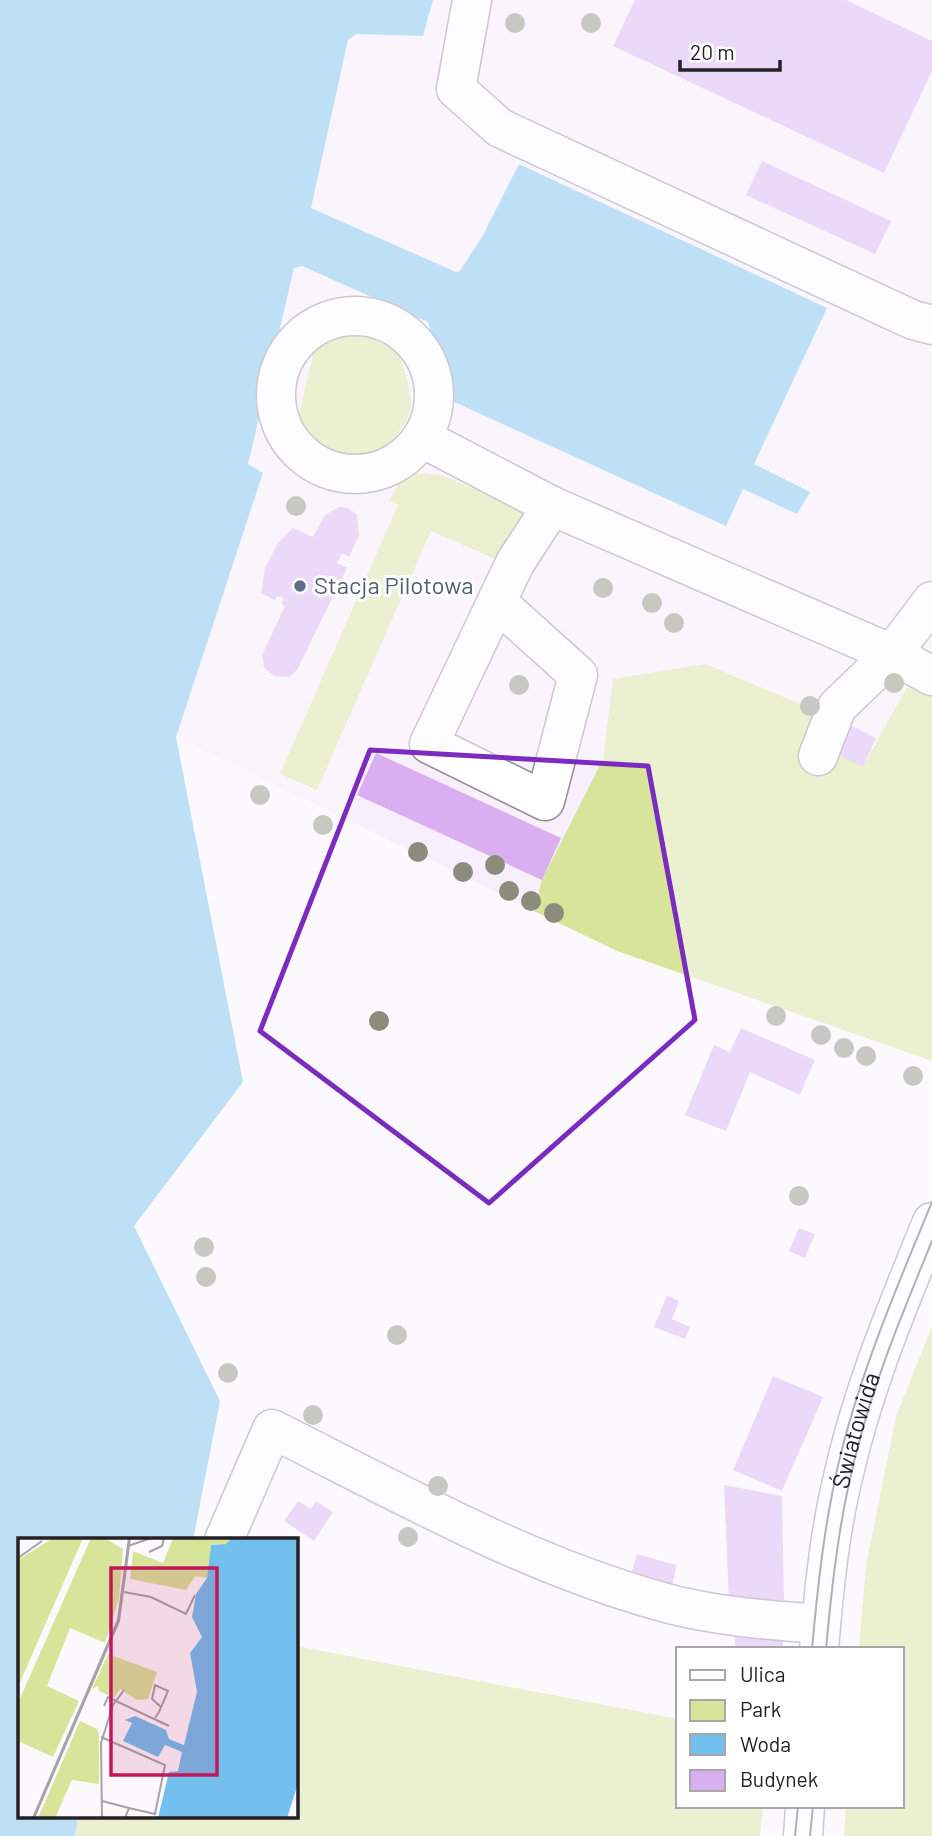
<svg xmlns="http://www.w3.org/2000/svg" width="932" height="1836" font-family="Barlow,sans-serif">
  <rect width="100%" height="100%" fill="#fcf9fe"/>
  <!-- built -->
  <path fill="#f8effd" d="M 433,0 L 932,0 L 932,1061 L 617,951 L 176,737 L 263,473 L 248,465 L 348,40 L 356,34 L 423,36 Z"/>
  <!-- green -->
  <g fill="#d7e49a">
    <path d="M 341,328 L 368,336 L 399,353 C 416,410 419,409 380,456 C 349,462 304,455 298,419 L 314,350 L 319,341 Z"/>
    <path d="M 405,472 L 442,475 L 527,512 L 504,563 L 431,531 L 317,790 L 280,774 L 398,505 L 389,501 Z"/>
    <path d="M 705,664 L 848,724 L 863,767 L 908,685 L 932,696 L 932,1061 L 617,951 L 534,911 L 542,880 L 603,759 L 613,679 Z"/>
    <path d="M 932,1326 L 932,1836 L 844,1836 L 846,1806 L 902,1806 L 902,1649 L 859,1649 L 866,1565 L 896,1417 Z"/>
    <path d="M 296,1646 L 678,1719 L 678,1806 L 763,1806 L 760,1836 L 75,1836 L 78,1817 L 296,1817 Z"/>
  </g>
  <!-- water -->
  <path fill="#73c0ef" d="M 0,0 L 433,0 L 423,36 L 356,34 L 348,40 L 311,208 L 456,272 L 460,271 L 482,237 L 519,164 L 827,308 L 754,464 L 810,492 L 797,514 L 743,489 L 726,526 L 450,400 L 428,322 L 302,266 L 294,268 L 248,464 L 263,473 L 176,737 L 243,1082 L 134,1226 L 220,1401 L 193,1540 L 19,1540 L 19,1817 L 78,1817 L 75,1836 L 0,1836 Z"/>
  <!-- building -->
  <g fill="#daaff1">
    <path d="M 635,0 L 846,0 L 932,41 L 932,71 L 884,173 L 613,46 Z"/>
    <path d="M 762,161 L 891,221 L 875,254 L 746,195 Z"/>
    <path d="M 339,507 L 348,508 L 357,515 L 359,535 L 349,557 L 342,553 L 337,563 L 347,568 L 297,670 L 289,677 L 274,676 L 264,667 L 262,655 L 285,606 L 281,604 L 284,598 L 277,596 L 275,600 L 261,593 L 265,568 L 278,543 L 293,528 L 313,537 L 325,515 Z"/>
    <path d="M 848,724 L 876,738 L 863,767 L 834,753 Z"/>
    <path d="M 376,753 L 561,838 L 542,880 L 357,795 Z"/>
    <path d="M 741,1028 L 815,1060 L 800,1095 L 750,1072 L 726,1131 L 685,1115 L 714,1045 L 730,1052 Z"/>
    <path d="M 799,1228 L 815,1234 L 805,1258 L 789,1251 Z"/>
    <path d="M 667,1295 L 679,1301 L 672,1319 L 690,1327 L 685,1339 L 654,1327 Z"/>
    <path d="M 773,1376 L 823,1397 L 782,1491 L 733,1470 Z"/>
    <path d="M 724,1485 L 782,1496 L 784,1600 L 729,1601 Z"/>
    <path d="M 298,1501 L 311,1509 L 316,1501 L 333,1512 L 314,1541 L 284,1521 Z"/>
    <path d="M 637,1554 L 677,1565 L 670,1593 L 629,1581 Z"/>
    <path d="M 735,1637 L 783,1639 L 783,1649 L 735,1649 Z"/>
  </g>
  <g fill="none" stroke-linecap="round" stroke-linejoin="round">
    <!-- minor casing -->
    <g stroke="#948d98" stroke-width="41">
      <g id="minor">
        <path d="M 472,0 L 456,89 L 500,128 L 913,320 L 932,325"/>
        <circle cx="355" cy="395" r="79"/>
        <path d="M 422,438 L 552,506 L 892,654 L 932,601"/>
        <path d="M 498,603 L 578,675 L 545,801 L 429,744 L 515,563 L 552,506"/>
        <path d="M 818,756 L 837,707 L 892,654 L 932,676"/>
        <path d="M 224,1540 L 272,1429 C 398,1492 523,1563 659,1601 C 710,1616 768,1620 821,1624"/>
        <path id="s1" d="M 819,1649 C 824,1588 830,1528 845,1469 C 865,1383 899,1303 932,1222"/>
        <path d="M 803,1836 L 805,1806"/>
      </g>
    </g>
    <!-- minor -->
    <use href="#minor" stroke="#fff" stroke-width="38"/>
    <!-- tram -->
    <g stroke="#5a585c" stroke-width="2">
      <path d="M 812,1649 C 818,1583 825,1518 841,1453 C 863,1366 898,1284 932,1202"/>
      <path d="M 826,1649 C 832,1584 839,1521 855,1458 C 873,1383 903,1312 932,1241"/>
      <path d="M 795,1836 L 798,1806"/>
      <path d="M 810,1836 L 813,1806"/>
    </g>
  </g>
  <!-- trees -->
  <g fill="#8b8c7c">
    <circle cx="515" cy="23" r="10"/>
    <circle cx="591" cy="23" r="10"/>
    <circle cx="296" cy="506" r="10"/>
    <circle cx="603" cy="588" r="10"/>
    <circle cx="652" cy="603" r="10"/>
    <circle cx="674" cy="623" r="10"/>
    <circle cx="894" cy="683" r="10"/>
    <circle cx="519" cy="685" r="10"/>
    <circle cx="810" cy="706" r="10"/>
    <circle cx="260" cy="795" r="10"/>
    <circle cx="323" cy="825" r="10"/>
    <circle cx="418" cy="852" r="10"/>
    <circle cx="495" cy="865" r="10"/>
    <circle cx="463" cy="872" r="10"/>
    <circle cx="509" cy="891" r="10"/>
    <circle cx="531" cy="901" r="10"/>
    <circle cx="554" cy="913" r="10"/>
    <circle cx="776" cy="1016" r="10"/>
    <circle cx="379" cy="1021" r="10"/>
    <circle cx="821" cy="1035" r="10"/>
    <circle cx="844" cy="1048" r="10"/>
    <circle cx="866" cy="1056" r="10"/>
    <circle cx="913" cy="1076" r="10"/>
    <circle cx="799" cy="1196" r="10"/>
    <circle cx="204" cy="1247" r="10"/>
    <circle cx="206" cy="1277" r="10"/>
    <circle cx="397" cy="1335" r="10"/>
    <circle cx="228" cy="1373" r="10"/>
    <circle cx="313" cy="1415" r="10"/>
    <circle cx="438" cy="1486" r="10"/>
    <circle cx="408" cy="1537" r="10"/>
  </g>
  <!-- marked area -->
  <path d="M0 0H932V1836H0ZM 370,750 L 648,766 L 695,1020 L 489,1203 L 260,1031 Z" fill="#fcf9fe" fill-opacity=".55" fill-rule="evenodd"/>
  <path fill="none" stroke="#7b2cbf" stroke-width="5" stroke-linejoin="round" d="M 370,750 L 648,766 L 695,1020 L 489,1203 L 260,1031 Z"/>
  <!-- markers -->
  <circle fill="#5c6f8a" stroke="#fff" stroke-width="2.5" cx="300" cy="586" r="7"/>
  <g text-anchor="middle" stroke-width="6" stroke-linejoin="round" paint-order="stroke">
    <!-- service labels -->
    <g font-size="24" fill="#4e5e75" stroke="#fff" text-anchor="start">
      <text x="314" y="594">Stacja Pilotowa</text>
    </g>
    <!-- street labels -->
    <g font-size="24" fill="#232125" stroke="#fff">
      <text dy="8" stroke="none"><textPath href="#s1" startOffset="222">Światowida</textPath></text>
    </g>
  </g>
  <!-- overview -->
  <g transform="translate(18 1538)">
    <rect width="280" height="280" fill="#fcf9fe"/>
    <path d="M 35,0 L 65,0 L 0,149 L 0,22 ZM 73,0 L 86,0 L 105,11 L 101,60 L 87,105 L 52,90 L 29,148 L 61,163 L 35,219 L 0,203 L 0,165 ZM 155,0 L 214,0 L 209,6 L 193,7 L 189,40 L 177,38 L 168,52 L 112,41 L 115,13 L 145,25 ZM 90,116 L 139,134 L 130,161 L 119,162 L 102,151 L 96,160 L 81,153 L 80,148 L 74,151 ZM 62,183 L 79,191 L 81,197 L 81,246 L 54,242 L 37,280 L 20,280 Z" fill="#d7e49a"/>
    <path d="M 214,0 L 280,0 L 280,246 L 269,280 L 140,280 L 151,234 L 160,233 L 164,214 L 147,207 L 140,219 L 105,203 L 114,185 L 107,182 L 117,178 L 148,192 L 151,201 L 166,207 L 179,154 L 172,115 L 184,99 L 174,79 L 178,56 L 189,40 L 193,7 L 208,6 Z" fill="#73c0ef"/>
    <path fill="none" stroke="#73c0ef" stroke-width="3.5" d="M 203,280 L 221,200 L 280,44"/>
    <path fill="none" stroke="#a5a3a7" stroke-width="2" d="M 110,8 L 133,0M 131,14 L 144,8 L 146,0M 0,20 L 24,3M 106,54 L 133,59 L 168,76 L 177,57M 86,168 L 90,159 L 98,163 L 106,152M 137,180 L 141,174 L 150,153 L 137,147 L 134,161 L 143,169M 83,199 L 147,227 L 137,276 L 111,270M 84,263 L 111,270 L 107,280M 15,280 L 100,82 L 111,0M 16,280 L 101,83 L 112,0M 84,280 L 83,205 L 95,167 L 98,163 L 151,188"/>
    <path fill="#c2185b" fill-opacity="0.15" stroke="#c2185b" stroke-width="3.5" d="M 93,30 L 199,30 L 199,237 L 93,237 Z"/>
    <rect width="280" height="280" fill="none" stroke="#232125" stroke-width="3.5"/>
  </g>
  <!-- legend -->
  <rect x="676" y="1647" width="228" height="161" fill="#ffffff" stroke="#a7a6a8" stroke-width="2"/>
  <rect x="690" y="1670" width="35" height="10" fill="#ffffff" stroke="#a7a6a8" stroke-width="2"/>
  <text x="740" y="1682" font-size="21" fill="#232125">Ulica</text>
  <rect x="690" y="1700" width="35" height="21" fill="#d7e49a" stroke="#a7a6a8" stroke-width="2"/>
  <text x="740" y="1717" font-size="21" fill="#232125">Park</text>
  <rect x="690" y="1734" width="35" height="21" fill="#73c0ef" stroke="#a7a6a8" stroke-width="2"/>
  <text x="740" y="1752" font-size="21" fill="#232125">Woda</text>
  <rect x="690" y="1770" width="35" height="21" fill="#daaff1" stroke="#a7a6a8" stroke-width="2"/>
  <text x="740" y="1787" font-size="21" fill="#232125">Budynek</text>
  <!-- scale -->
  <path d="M680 60v10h100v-10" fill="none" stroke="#232125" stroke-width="3.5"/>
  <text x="690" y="60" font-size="21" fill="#232125" stroke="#ffffff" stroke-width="5" paint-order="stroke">20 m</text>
</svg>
